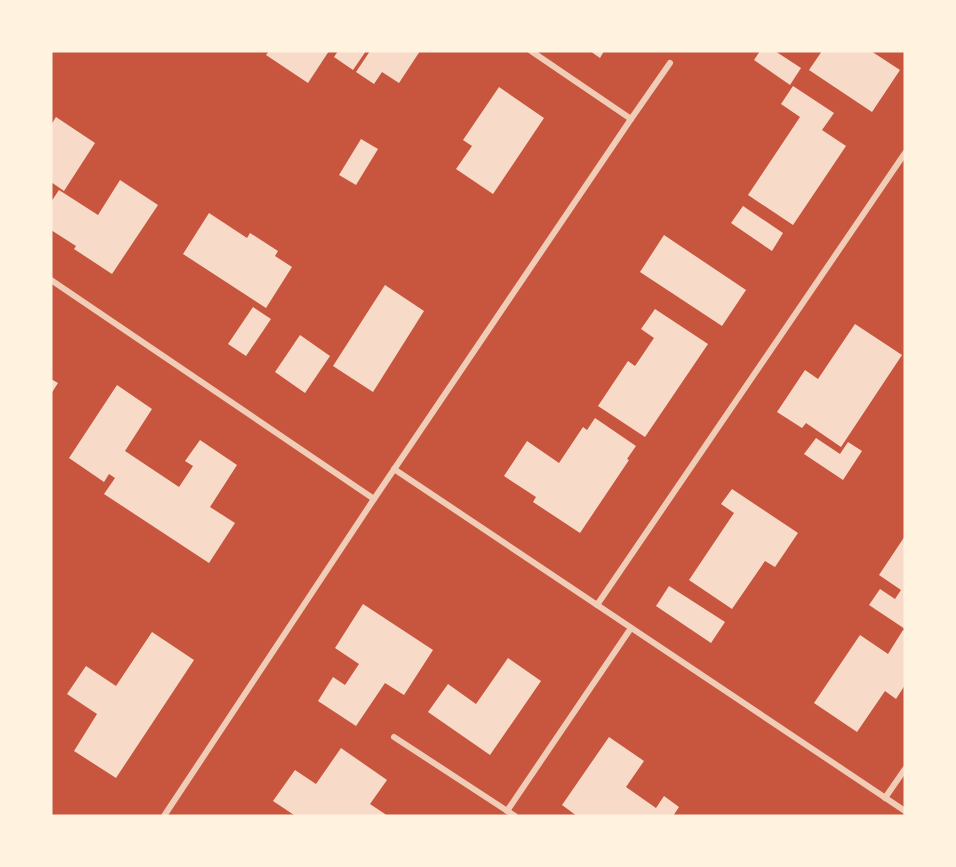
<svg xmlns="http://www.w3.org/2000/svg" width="956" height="867" font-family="'Asap Condensed',sans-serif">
  <rect width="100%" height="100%" fill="#c8553d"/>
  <!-- building -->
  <g fill="#f7dbc8">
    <path d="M 269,51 L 329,51 L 308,83 L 266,55 Z"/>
    <path d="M 338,51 L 366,51 L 353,70 L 334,57 Z"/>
    <path d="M 370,51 L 420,51 L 399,83 L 382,72 L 374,84 L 356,72 Z"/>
    <path d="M 590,51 L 604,51 L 600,58 Z"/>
    <path d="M 760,51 L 775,51 L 801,68 L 790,85 L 754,60 Z"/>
    <path d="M 822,51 L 871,51 L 900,70 L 872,112 L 809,70 Z"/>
    <path d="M 793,86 L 834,113 L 822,130 L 846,146 L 793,225 L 748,195 L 800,117 L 781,104 Z"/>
    <path d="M 499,87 L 544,118 L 493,194 L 456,169 L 472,146 L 463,140 Z"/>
    <path d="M 56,117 L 95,143 L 64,191 L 51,182 L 51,125 Z"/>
    <path d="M 361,139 L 378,149 L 356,185 L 339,175 Z"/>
    <path d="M 120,180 L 158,205 L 112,274 L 74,249 L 76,246 L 51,230 L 51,202 L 59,190 L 98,215 Z"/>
    <path d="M 743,206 L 783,233 L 772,251 L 731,223 Z"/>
    <path d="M 209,213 L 247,238 L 250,233 L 278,251 L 275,256 L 292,267 L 266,308 L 183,254 Z"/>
    <path d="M 664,235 L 746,290 L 722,326 L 640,272 Z"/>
    <path d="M 385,285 L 424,311 L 373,392 L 333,366 Z"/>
    <path d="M 253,307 L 271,319 L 246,356 L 228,344 Z"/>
    <path d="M 655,309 L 708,344 L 645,437 L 598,406 L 628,361 L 635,366 L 654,338 L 641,329 Z"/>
    <path d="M 855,324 L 902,355 L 841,447 L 806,423 L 802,428 L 777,412 L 805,370 L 818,379 Z"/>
    <path d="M 300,335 L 330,356 L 305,393 L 275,372 Z"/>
    <path d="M 51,379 L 58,383 L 51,394 Z"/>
    <path d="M 117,385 L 152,409 L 125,451 L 179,487 L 193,466 L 185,461 L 200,440 L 237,465 L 210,507 L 235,523 L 209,563 L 104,494 L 115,478 L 109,474 L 104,482 L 69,458 Z"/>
    <path d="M 595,418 L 636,446 L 627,459 L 629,460 L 580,533 L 533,502 L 536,497 L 504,476 L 527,441 L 559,463 L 583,427 L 587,430 Z"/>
    <path d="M 816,438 L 840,454 L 848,442 L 862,451 L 843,480 L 804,454 Z"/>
    <path d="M 732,489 L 798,533 L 775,567 L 765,561 L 732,609 L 689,580 L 734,513 L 721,504 Z"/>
    <path d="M 905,536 L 905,629 L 869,605 L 880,589 L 895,599 L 901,590 L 879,575 Z"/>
    <path d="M 669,586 L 725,622 L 711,643 L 656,606 Z"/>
    <path d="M 363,604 L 433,650 L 404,695 L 385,683 L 356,726 L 318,701 L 333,677 L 345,685 L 359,664 L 335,648 Z"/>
    <path d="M 903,630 L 905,632 L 905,685 L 896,699 L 885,691 L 857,732 L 814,703 L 860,635 L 888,654 Z"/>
    <path d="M 152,632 L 194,660 L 116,778 L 74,751 L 97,714 L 67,694 L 86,666 L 116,686 Z"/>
    <path d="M 508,658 L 541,681 L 490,755 L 428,712 L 448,684 L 476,704 Z"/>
    <path d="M 609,737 L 644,761 L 626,787 L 656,808 L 664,796 L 679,807 L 673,816 L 577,816 L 562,805 Z"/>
    <path d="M 341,748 L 387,780 L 370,804 L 388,816 L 293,816 L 294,815 L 273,801 L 295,770 L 316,784 Z"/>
  </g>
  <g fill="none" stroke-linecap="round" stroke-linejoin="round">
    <!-- minor -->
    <g stroke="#f1ccb7" stroke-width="6">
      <path d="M 531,51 L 631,119"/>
      <path d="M 51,280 L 374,499"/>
      <path d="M 394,469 L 905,811"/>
      <path d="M 597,605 L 905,153"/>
      <path d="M 394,737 L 515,816"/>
      <path d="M 885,798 L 905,769"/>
      <path d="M 507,811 L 631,628"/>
      <path d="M 164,816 L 374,499 L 631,119 L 670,63"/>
    </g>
  </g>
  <!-- border -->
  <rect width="956" height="867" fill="none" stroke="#fff3e0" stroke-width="105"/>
</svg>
